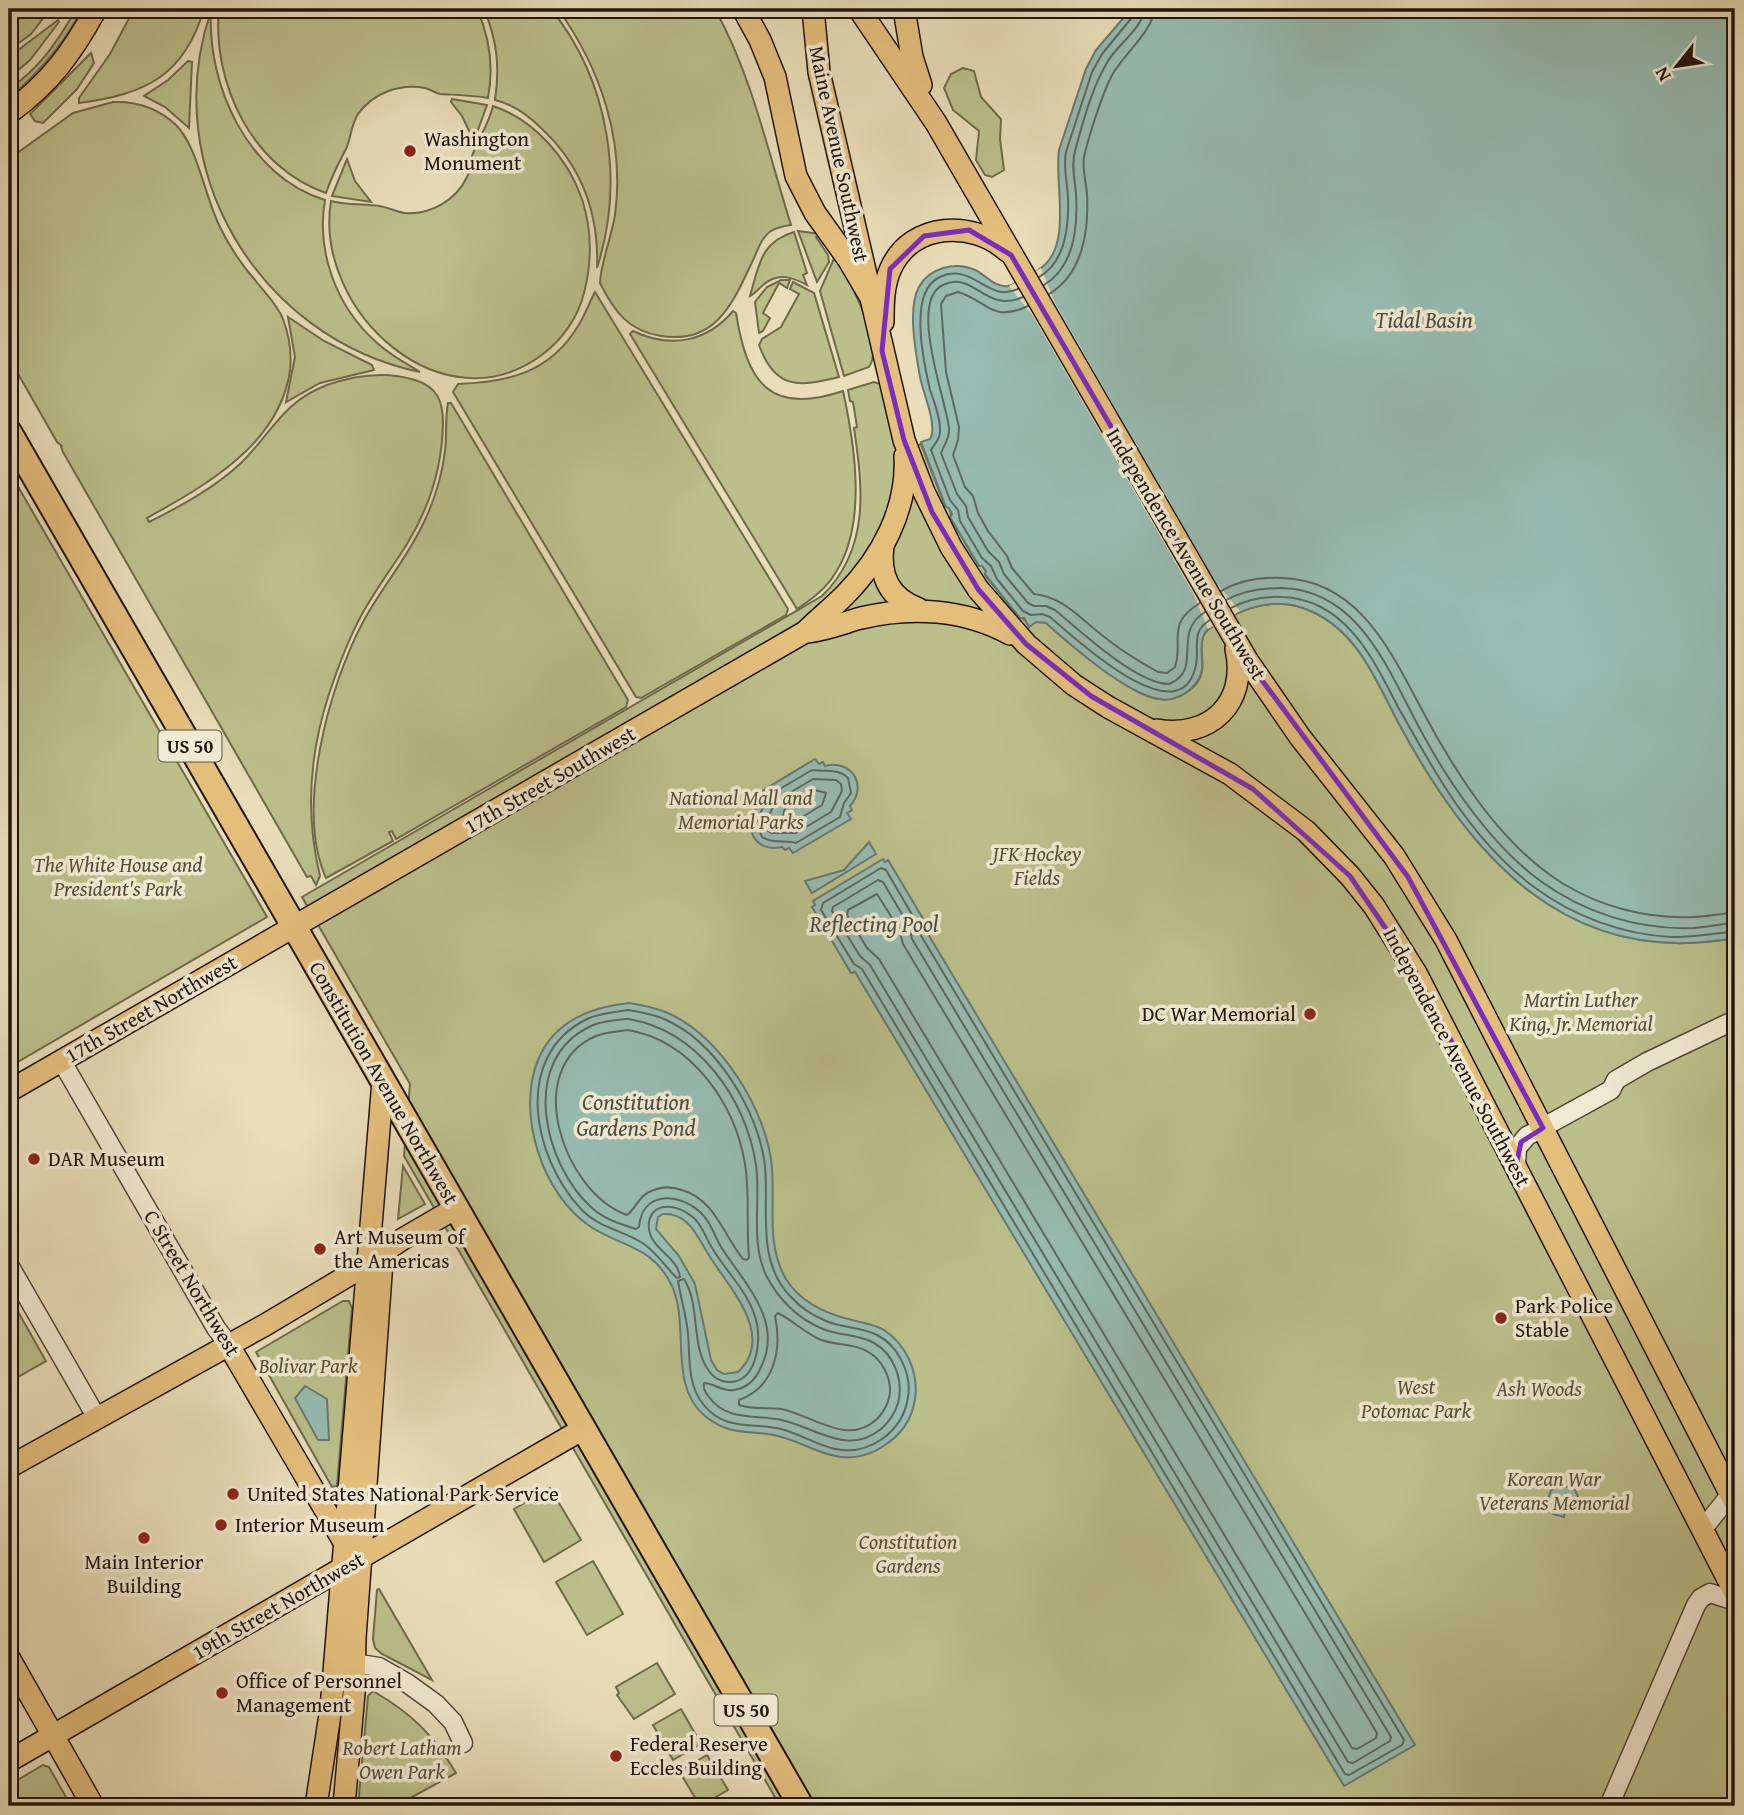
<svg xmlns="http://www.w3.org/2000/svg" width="1744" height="1815" font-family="'Gentium Book Plus',serif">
  <rect width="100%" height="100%" fill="#e9deb9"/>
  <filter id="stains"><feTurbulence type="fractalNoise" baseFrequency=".00286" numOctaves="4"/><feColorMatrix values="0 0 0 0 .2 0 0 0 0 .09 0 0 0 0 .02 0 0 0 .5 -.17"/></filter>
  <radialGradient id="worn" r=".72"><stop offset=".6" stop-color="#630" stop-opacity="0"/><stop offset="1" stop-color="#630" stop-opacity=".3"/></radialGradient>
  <!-- green -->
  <g fill="#bbc08b" stroke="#6e6a4c" stroke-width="2">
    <path d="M 35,9 L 50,9 L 31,34 L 9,50 L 9,25 Z"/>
    <path d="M 76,9 L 82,9 C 64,44 39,73 9,98 L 9,89 C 39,69 59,40 76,9 Z"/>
    <path d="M 134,9 L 204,9 C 184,76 146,94 79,103 L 79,98 L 110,54 Z"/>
    <path d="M 219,9 L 477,9 C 490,38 494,66 488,98 C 472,95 456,95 440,94 C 435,93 430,89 425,88 C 400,83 373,93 358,114 C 351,125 351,138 346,149 C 338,164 331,178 326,193 C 252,168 212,83 219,9 Z"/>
    <path d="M 484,9 L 551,9 C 609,81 625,181 597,268 C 599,213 581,165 541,128 C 529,116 512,104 495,100 C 500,67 497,40 484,9 Z"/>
    <path d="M 558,9 L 715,9 C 752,76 768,152 791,225 C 784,226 777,227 771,231 C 762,237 758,249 754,258 C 734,300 718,345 661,336 C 628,331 614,311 600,283 C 600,266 612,235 615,215 C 625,141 601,69 558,9 Z"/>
    <path d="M 211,11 C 207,86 248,176 325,200 C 316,251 336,306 375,341 C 388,354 404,362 420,372 C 258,338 157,168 211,11 Z"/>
    <path d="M 58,20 L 59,22 L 30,60 L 9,78 L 9,57 Z"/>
    <path d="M 91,53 L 94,63 L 77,89 L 43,123 L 35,121 L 30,114 Z"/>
    <path d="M 188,61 L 192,62 L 189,128 L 165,107 L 144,96 L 168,80 Z"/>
    <path d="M 963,68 L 974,71 L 981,97 L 1001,119 L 1000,139 L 1004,170 L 992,177 L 985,175 L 976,160 L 979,131 L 953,110 L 944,88 L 951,74 Z"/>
    <path d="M 452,99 L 487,105 L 475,138 L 472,137 L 462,116 L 451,102 Z"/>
    <path d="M 113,102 C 138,101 158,108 176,125 C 198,147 205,198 220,227 C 229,246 241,264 255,280 C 265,293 277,304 283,319 C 289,335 292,353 290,371 C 279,445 206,485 147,518 L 149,522 C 181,506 216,487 242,462 C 272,432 284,401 327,385 C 355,375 386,371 415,380 C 438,387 443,402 443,424 C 442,467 429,508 407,544 C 392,568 375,590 361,616 C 348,640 338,667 329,694 C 309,755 305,814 320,876 L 316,885 L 311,876 L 307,877 L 63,452 L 61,447 L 62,446 L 57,442 L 9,358 L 9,159 L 73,113 Z"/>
    <path d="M 493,106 C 535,120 568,159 582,199 C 592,230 592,262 584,293 C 578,317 563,339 543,354 C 444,430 313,312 331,201 C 347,205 363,204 379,206 C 388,207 396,212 405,213 C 431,215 456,200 467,177 C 471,169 470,159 474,151 C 480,136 489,123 493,106 Z"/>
    <path d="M 347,159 L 355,181 L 371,202 L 332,196 Z"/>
    <path d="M 798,231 L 820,234 L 816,237 L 828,255 L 829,262 L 817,282 Z"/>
    <path d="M 794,232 L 807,273 L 803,275 L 807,285 C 792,277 778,272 763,285 C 758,289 756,293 750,296 C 759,266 760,242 794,232 Z"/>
    <path d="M 835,256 C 848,278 885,344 869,367 L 844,376 L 820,291 Z"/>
    <path d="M 781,280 L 790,280 L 787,288 L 779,283 L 763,313 L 770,318 L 763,331 L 759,333 L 755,302 L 767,287 Z"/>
    <path d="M 793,282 L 814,293 L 839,377 C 799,387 775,390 759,345 L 762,339 L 781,327 L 799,294 L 790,289 Z"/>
    <path d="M 595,292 L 788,609 L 786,615 L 641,698 L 636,697 L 453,392 L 458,384 C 508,382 550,373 578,326 C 585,315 589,303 595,292 Z"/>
    <path d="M 733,311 L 736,313 C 747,382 769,416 843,391 C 855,446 867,523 836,572 C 827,588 812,599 797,609 L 630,334 L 633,331 C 670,349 707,342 733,311 Z"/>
    <path d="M 288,317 L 324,341 L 372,365 L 374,370 L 320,383 L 286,402 L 295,357 Z"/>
    <path d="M 874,382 L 880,384 L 882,388 L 900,456 L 921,444 L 945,506 L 949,507 L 954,524 L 979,566 L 982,565 L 986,572 L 985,575 L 1015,612 L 1028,623 L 1029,627 C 1035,622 1038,619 1046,623 C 1067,642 1133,698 1159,699 C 1173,700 1189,694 1197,683 C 1208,667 1198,653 1203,637 C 1206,628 1216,625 1223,620 C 1251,604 1282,597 1313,612 C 1358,633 1376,680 1398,722 C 1471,857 1567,969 1735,938 L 1735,1806 L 780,1806 L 404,1156 L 410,1084 L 302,897 L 822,596 C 870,549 863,489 854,428 L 857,427 L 853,402 L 850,401 L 848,390 Z"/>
    <path d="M 448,403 L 451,403 L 628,700 L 626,707 L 396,839 L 392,831 L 389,832 L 393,841 L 326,878 C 295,809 329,686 363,622 C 382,587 408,557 424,522 C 435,499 442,475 445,451 C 447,435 445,418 448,403 Z"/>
    <path d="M 9,471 L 267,917 L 9,1067 Z"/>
    <path d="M 403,1166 L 425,1204 L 398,1219 Z"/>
    <path d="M 9,1296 L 46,1361 L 9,1382 Z"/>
    <path d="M 343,1301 L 349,1301 L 352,1308 L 337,1486 L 332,1487 L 256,1352 Z"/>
    <path d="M 550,1488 L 581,1540 L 544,1562 L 514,1509 Z"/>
    <path d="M 593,1561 L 623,1614 L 587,1635 L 556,1582 Z"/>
    <path d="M 379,1589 L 432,1680 L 382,1654 L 375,1648 L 373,1639 L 377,1590 Z"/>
    <path d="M 657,1663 L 675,1694 L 634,1719 L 617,1695 L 619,1693 L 616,1687 Z"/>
    <path d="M 373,1691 C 411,1713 433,1734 456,1773 L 396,1806 L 358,1806 L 368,1696 Z"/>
    <path d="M 681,1709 L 701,1744 L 673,1760 L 653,1725 Z"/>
    <path d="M 707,1755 L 728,1790 L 700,1806 L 679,1771 Z"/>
    <path d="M 43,1765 L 49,1767 L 71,1806 L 9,1806 L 9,1785 Z"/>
  </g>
  <!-- water -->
  <g fill="#97bcb2" stroke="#677970" stroke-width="2" fill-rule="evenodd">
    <path d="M 1131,9 L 1735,9 L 1735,938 C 1567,969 1471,857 1398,722 C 1376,680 1358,633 1313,612 C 1282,597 1251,604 1223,621 C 1215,625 1206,628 1203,637 C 1198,653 1208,668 1196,683 C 1188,694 1173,702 1159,699 C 1125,693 1073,647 1046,623 L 1036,622 L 1029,627 L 1024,618 L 1020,618 L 985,574 L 986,571 L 982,566 L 979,566 L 950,517 L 952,514 L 949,508 L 946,507 L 921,442 L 930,439 C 938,426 923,393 920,377 C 916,354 907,308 919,287 C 929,268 955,261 975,270 C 986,275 995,288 1008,286 C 1018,284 1032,274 1041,268 C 1073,245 1054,183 1059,150 L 1086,69 L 1096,50 Z"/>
    <path d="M 815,759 L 819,764 L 823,762 L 825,766 C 852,759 868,786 850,806 L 852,810 L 847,813 L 851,819 L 793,853 L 789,848 L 785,850 L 782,847 C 756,854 740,826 758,806 L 756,802 L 761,799 L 757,794 Z"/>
    <path d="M 869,842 L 876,854 L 812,893 L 805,881 L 844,870 Z"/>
    <path d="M 883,859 L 885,862 L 888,860 L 928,927 L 925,929 L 1415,1745 L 1344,1786 L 855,972 L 851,973 L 812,907 L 815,905 L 813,901 Z"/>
    <path d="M 629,1003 C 642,1005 656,1008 668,1013 C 721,1037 767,1110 772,1168 C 775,1205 766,1245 786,1279 C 801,1303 826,1314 852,1320 C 862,1323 875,1324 884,1330 C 906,1344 919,1373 915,1399 C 912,1420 900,1436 882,1447 C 867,1457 848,1460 831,1455 C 814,1451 798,1441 781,1437 C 752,1428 733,1439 705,1416 C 667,1385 691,1324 671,1284 C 652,1246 622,1247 591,1227 C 542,1195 516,1113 538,1060 C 554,1021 590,1007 629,1003 ZM 663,1214 C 691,1212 699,1242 712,1260 C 732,1291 775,1337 738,1372 L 724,1374 L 717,1370 L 711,1360 L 695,1284 L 679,1256 L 656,1229 L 658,1217 Z"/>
    <path d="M 305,1386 L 327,1399 L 329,1440 L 318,1440 L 295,1398 Z"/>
    <path d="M 1563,1485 L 1575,1490 L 1579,1499 L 1577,1510 L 1566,1494 L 1564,1517 L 1553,1514 L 1547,1503 L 1551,1490 Z"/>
  </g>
  <!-- pier -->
  <path fill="#e9deb9" d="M 1041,268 L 1055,303 L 1215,581 L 1240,611 L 1208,629 L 1193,593 L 1033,316 L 1009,286 Z"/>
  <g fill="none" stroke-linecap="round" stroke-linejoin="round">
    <!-- shore -->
    <g stroke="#5c6860" stroke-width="2">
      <path d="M 1039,277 C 1066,262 1069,225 1068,197 C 1067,181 1063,167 1066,152 L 1092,72 L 1102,54 L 1134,15 L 1135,9"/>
      <path d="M 1044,285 C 1074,267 1078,226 1076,194 C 1075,180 1071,165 1075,151 C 1083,122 1092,87 1108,61 C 1118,44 1143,28 1144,9"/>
      <path d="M 1018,289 C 987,304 973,260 938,278 C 908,294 924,363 930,390 C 934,402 941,418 940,432 C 940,440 934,444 931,450 L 950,500 L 958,510 L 960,521 L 982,558 L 991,566 L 997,579 L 1023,611 L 1031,615 L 1042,614 L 1050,617 C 1074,637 1177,735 1195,669 C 1201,650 1189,632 1210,620"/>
      <path d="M 1049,294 C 1083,274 1089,230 1087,194 C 1086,182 1082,169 1084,157 C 1089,135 1102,95 1112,75 C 1123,55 1154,30 1154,9"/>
      <path d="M 1023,297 C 985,314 974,270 943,285 C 908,301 946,400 949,428 C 950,438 944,445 941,453 L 957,494 L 966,506 L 968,517 L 988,551 L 999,562 L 1004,574 L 1028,603 L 1034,606 L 1046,606 L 1055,610 C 1080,631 1137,684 1169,684 C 1204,670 1171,633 1205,612"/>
      <path d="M 1028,306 C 991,323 988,301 958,292 L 946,296 L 941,304 L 946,372 L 959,427 L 958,440 L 953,455 L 965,487 L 973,496 L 978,513 L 988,531 L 1007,556 L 1012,568 L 1034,594 C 1065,597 1082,621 1107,639 C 1123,652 1140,662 1158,672 L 1167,673 L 1175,667 C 1184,641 1165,624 1200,603"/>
      <path d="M 1221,591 C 1240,580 1261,577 1282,578 C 1358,580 1390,650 1421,708 C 1434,733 1448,757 1464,781 C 1490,820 1522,858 1562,883 C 1601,907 1647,919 1693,917 C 1707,917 1721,913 1735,913"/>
      <path d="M 1226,600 C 1244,590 1263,588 1282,588 C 1350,590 1380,652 1407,704 C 1418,726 1430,748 1443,769 C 1469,810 1500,851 1539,880 C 1584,913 1638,930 1693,928 C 1707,927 1721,924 1735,923"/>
      <path d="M 1231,608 C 1247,599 1264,596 1282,597 C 1345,599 1373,658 1398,707 C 1411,730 1424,753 1438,776 C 1463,817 1495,858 1534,887 C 1573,916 1623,935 1672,937 C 1693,937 1714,933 1735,932"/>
      <path d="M 812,770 C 825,772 838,768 848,778 L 851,793 L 844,803 L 840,817 L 796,843 C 785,840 773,844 762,837 L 756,823 L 768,796 Z"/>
      <path d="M 813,779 L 836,780 L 841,784 L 842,791 L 831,812 L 796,833 L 772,833 L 768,831 L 765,823 L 776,801 Z"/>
      <path d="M 815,790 L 826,793 L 822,805 L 794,822 L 782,820 L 785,808 Z"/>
      <path d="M 881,868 L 886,870 L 918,925 L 920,934 L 1404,1740 L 1402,1745 L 1349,1775 L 1345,1774 L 862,969 L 854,964 L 821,910 L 823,903 Z"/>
      <path d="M 878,880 L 883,882 L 909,926 L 912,939 L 1391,1737 L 1390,1741 L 1353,1763 L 1348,1762 L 870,965 L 860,956 L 832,911 L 833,907 Z"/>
      <path d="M 877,894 L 899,929 L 903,944 L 1377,1733 L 1376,1738 L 1357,1749 L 1352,1748 L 879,959 L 867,948 L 847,915 L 848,910 Z"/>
      <path d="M 628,1010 C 640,1012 653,1014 664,1019 C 716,1041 759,1112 765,1166 C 769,1210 756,1262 791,1297 C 800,1307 814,1316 826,1321 C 842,1328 861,1327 877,1335 C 898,1345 912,1374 908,1397 C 903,1432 869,1456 835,1449 C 817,1445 800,1434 781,1429 C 752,1422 725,1432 703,1404 C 687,1384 690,1357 688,1333 C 686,1315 681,1299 678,1281 L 684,1279 C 701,1306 690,1345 709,1371 C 713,1377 720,1381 727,1382 C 756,1384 761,1344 757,1324 C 751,1295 729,1275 714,1251 C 707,1241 703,1227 695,1219 C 685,1210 668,1202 656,1210 C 650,1214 648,1222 649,1229 C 651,1249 678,1257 680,1277 L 677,1278 C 665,1267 658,1254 644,1244 C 623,1230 598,1228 580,1208 C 533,1157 512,1056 587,1019 C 599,1013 615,1012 628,1010 Z"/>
      <path d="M 628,1019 C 697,1030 746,1098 756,1165 C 761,1201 750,1241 766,1275 C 778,1299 798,1319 823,1329 C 839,1336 859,1334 874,1343 C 894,1354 904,1381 898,1403 C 895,1413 889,1422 881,1429 C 848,1456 816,1428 782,1420 C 756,1414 727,1422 709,1397 C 705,1392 703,1389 704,1383 C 714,1383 722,1392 734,1390 C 747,1388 756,1379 761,1367 C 784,1321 744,1283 721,1247 C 714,1235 710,1220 699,1211 C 676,1192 642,1192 639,1227 L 636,1229 C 620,1224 604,1219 592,1208 C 544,1165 518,1060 591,1026 C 602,1021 616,1020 628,1019 Z"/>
      <path d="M 628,1030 C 692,1041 735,1104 745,1164 C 750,1194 746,1226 749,1257 L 747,1260 L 743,1259 C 723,1234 715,1200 682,1190 C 671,1186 659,1187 649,1192 C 638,1197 635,1210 627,1215 C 563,1192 521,1068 596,1036 C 606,1032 618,1031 628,1030 Z"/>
      <path d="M 778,1313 C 792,1320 804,1332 819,1339 C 835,1346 856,1343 870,1353 C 882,1361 890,1376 890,1390 C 890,1401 884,1412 877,1419 C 847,1447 813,1415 781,1409 C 768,1407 752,1410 739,1405 L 739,1400 C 775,1387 782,1349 775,1316 Z"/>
    </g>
    <!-- minor casing -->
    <g stroke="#524638" stroke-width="21">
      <g id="minor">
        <path d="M 61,1060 L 216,1328 L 228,1344"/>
        <path d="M 1516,1166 L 1517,1148 L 1527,1136 L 1611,1090 L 1616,1080 L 1647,1062 L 1735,1020"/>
        <path d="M 9,1265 L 97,1418"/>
        <path d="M 1702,1530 L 1735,1489"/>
        <path d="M 341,1661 L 379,1667 L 407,1683 L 436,1704 L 453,1722 L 463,1743"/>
        <path d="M 1609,1806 L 1696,1605 L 1701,1598 L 1710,1593 L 1735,1601"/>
      </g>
    </g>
    <!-- major casing -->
    <g stroke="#20140d" stroke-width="24">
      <g id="major">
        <path d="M 743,9 L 760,40 L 775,77 L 796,176 L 815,213 L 848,259 L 871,298 L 904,440 L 924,492 L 951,547 L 978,589 L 1026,644 L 1074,685 L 1108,707 L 1230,774 L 1306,831 L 1350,876 L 1374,906 L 1416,973 L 1735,1593"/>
        <path d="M 813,9 L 819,72 L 867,279"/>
        <path d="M 859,9 L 936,123 L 1247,660 L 1300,737 L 1394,856 L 1446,940 L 1735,1503"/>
        <path d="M 904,9 L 912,57 L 921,85"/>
        <path d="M 9,113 C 50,83 72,53 96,9"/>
        <path d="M 883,322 C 883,304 883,285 891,268 C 912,222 973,220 1007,251"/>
        <path d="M 883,545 C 879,576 889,598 919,609"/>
        <path d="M 807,632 C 826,630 843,623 861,618 C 911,606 964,609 1010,634"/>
        <path d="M 1157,730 C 1210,739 1248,703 1236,649"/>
        <path d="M 9,1091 L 805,632 C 818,619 832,608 845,595 C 881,558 908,510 905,456"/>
        <path d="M 228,1344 L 344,1542"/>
        <path d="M 9,1467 L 265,1325 L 354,1272 L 401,1240 L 456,1208"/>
        <path d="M 9,1658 L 93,1806"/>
        <path d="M 9,1761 L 583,1429"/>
        <path d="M 316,1806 L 331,1708 L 383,1081"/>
        <path d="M 344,1806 L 354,1693 L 355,1638 L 382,1261"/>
      </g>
    </g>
    <!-- highway casing -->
    <g stroke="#20140d" stroke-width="28">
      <path id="highway" d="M 9,432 L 801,1806"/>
    </g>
    <!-- minor -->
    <use href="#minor" stroke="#f1ead2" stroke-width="18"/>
    <!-- major -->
    <use href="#major" stroke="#e4bf7c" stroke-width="21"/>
    <!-- highway -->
    <use href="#highway" stroke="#e4bf7c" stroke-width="24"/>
  </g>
  <!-- marked area -->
  <path fill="none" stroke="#7b2cbf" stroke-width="5" stroke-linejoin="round" d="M 969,230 L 1011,255 L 1247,660 L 1408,877 L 1543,1128 L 1521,1142 L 1516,1166 L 1416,973 L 1350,876 L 1253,789 L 1091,696 L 1026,644 L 978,589 L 932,512 L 904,440 L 882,351 L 890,269 L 924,236 Z"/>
  <!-- markers -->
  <g fill="#8f2418" stroke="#f1ead2" stroke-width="2.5">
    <circle cx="410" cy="151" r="7"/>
    <circle cx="1310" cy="1014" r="7"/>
    <circle cx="34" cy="1159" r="7"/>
    <circle cx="320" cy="1249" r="7"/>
    <circle cx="1501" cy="1318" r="7"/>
    <circle cx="233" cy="1494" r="7"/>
    <circle cx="221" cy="1525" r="7"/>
    <circle cx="144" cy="1538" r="7"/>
    <circle cx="222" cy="1693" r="7"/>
    <circle cx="616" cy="1756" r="7"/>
  </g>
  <g text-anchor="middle" stroke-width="7" stroke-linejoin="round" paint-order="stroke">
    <!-- shield labels -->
    <g fill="#f1ead2" stroke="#5f5448" stroke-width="2">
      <rect x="158.5" y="730.5" width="63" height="31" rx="5"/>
      <rect x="714.5" y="1694.5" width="63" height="31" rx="5"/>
    </g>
    <g font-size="19" font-weight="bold" fill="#20140d">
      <text x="190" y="753">US 50</text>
      <text x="746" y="1717">US 50</text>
    </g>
    <!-- poi labels -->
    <g font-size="21" fill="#20140d" stroke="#f1ead2" text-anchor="start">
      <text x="424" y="146">Washington<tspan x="424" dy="24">Monument</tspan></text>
      <text x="1296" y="1021" text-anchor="end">DC War Memorial</text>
      <text x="48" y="1166">DAR Museum</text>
      <text x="334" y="1244">Art Museum of<tspan x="334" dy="24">the Americas</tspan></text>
      <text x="1515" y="1313">Park Police<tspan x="1515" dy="24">Stable</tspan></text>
      <text x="247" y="1501">United States National Park Service</text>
      <text x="235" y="1532">Interior Museum</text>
      <text x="144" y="1569" text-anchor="middle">Main Interior<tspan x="144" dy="24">Building</tspan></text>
      <text x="236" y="1688">Office of Personnel<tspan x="236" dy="24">Management</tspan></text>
      <text x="630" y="1751">Federal Reserve<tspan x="630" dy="24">Eccles Building</tspan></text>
    </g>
    <!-- street labels -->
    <g font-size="21" fill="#20140d" stroke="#f1ead2">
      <text transform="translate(839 154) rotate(78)" y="7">Maine Avenue Southwest</text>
      <text transform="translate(1186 554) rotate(59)" y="7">Independence Avenue Southwest</text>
      <text transform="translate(550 780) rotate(-30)" y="7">17th Street Southwest</text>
      <text transform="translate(151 1009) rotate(-30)" y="7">17th Street Northwest</text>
      <text transform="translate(1457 1057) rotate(62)" y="7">Independence Avenue Southwest</text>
      <text transform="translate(384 1083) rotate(60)" y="7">Constitution Avenue Northwest</text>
      <text transform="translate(192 1283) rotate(59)" y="7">C Street Northwest</text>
      <text transform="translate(278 1606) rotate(-30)" y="7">19th Street Northwest</text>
    </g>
    <!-- park labels -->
    <g font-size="21" font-style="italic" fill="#565039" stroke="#f1ead2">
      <text x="741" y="805">National Mall and<tspan x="741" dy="24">Memorial Parks</tspan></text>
      <text x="1037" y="861">JFK Hockey<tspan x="1037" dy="24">Fields</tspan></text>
      <text x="118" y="872">The White House and<tspan x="118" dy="24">President's Park</tspan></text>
      <text x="1581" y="1007">Martin Luther<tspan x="1581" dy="24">King, Jr. Memorial</tspan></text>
      <text x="308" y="1373">Bolivar Park</text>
      <text x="1416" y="1394">West<tspan x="1416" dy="24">Potomac Park</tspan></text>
      <text x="1539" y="1396">Ash Woods</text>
      <text x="1554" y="1486">Korean War<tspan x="1554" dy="24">Veterans Memorial</tspan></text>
      <text x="908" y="1549">Constitution<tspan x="908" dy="24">Gardens</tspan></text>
      <text x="402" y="1755">Robert Latham<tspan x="402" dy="24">Owen Park</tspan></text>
    </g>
    <!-- water labels -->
    <g font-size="23" font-style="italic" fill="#4a4f47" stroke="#f1ead2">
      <text x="1424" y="328">Tidal Basin</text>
      <text x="874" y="932">Reflecting Pool</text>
      <text x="636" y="1110">Constitution<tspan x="636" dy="26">Gardens Pond</tspan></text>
    </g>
  </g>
  <!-- margin -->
  <rect width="1744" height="1815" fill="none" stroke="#e9deb9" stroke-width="35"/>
  <rect x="10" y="10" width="1723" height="1794" fill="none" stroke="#20140d" stroke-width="3.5"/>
  <rect x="18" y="18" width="1709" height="1780" fill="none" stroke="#20140d" stroke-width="2"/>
  <!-- north arrow -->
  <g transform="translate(1677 66) rotate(240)" stroke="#f1ead2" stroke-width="5" paint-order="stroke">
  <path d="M0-5L12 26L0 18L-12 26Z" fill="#20140d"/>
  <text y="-10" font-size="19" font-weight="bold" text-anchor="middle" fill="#20140d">N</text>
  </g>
  <rect width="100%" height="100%" filter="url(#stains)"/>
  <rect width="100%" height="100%" fill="url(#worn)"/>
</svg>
